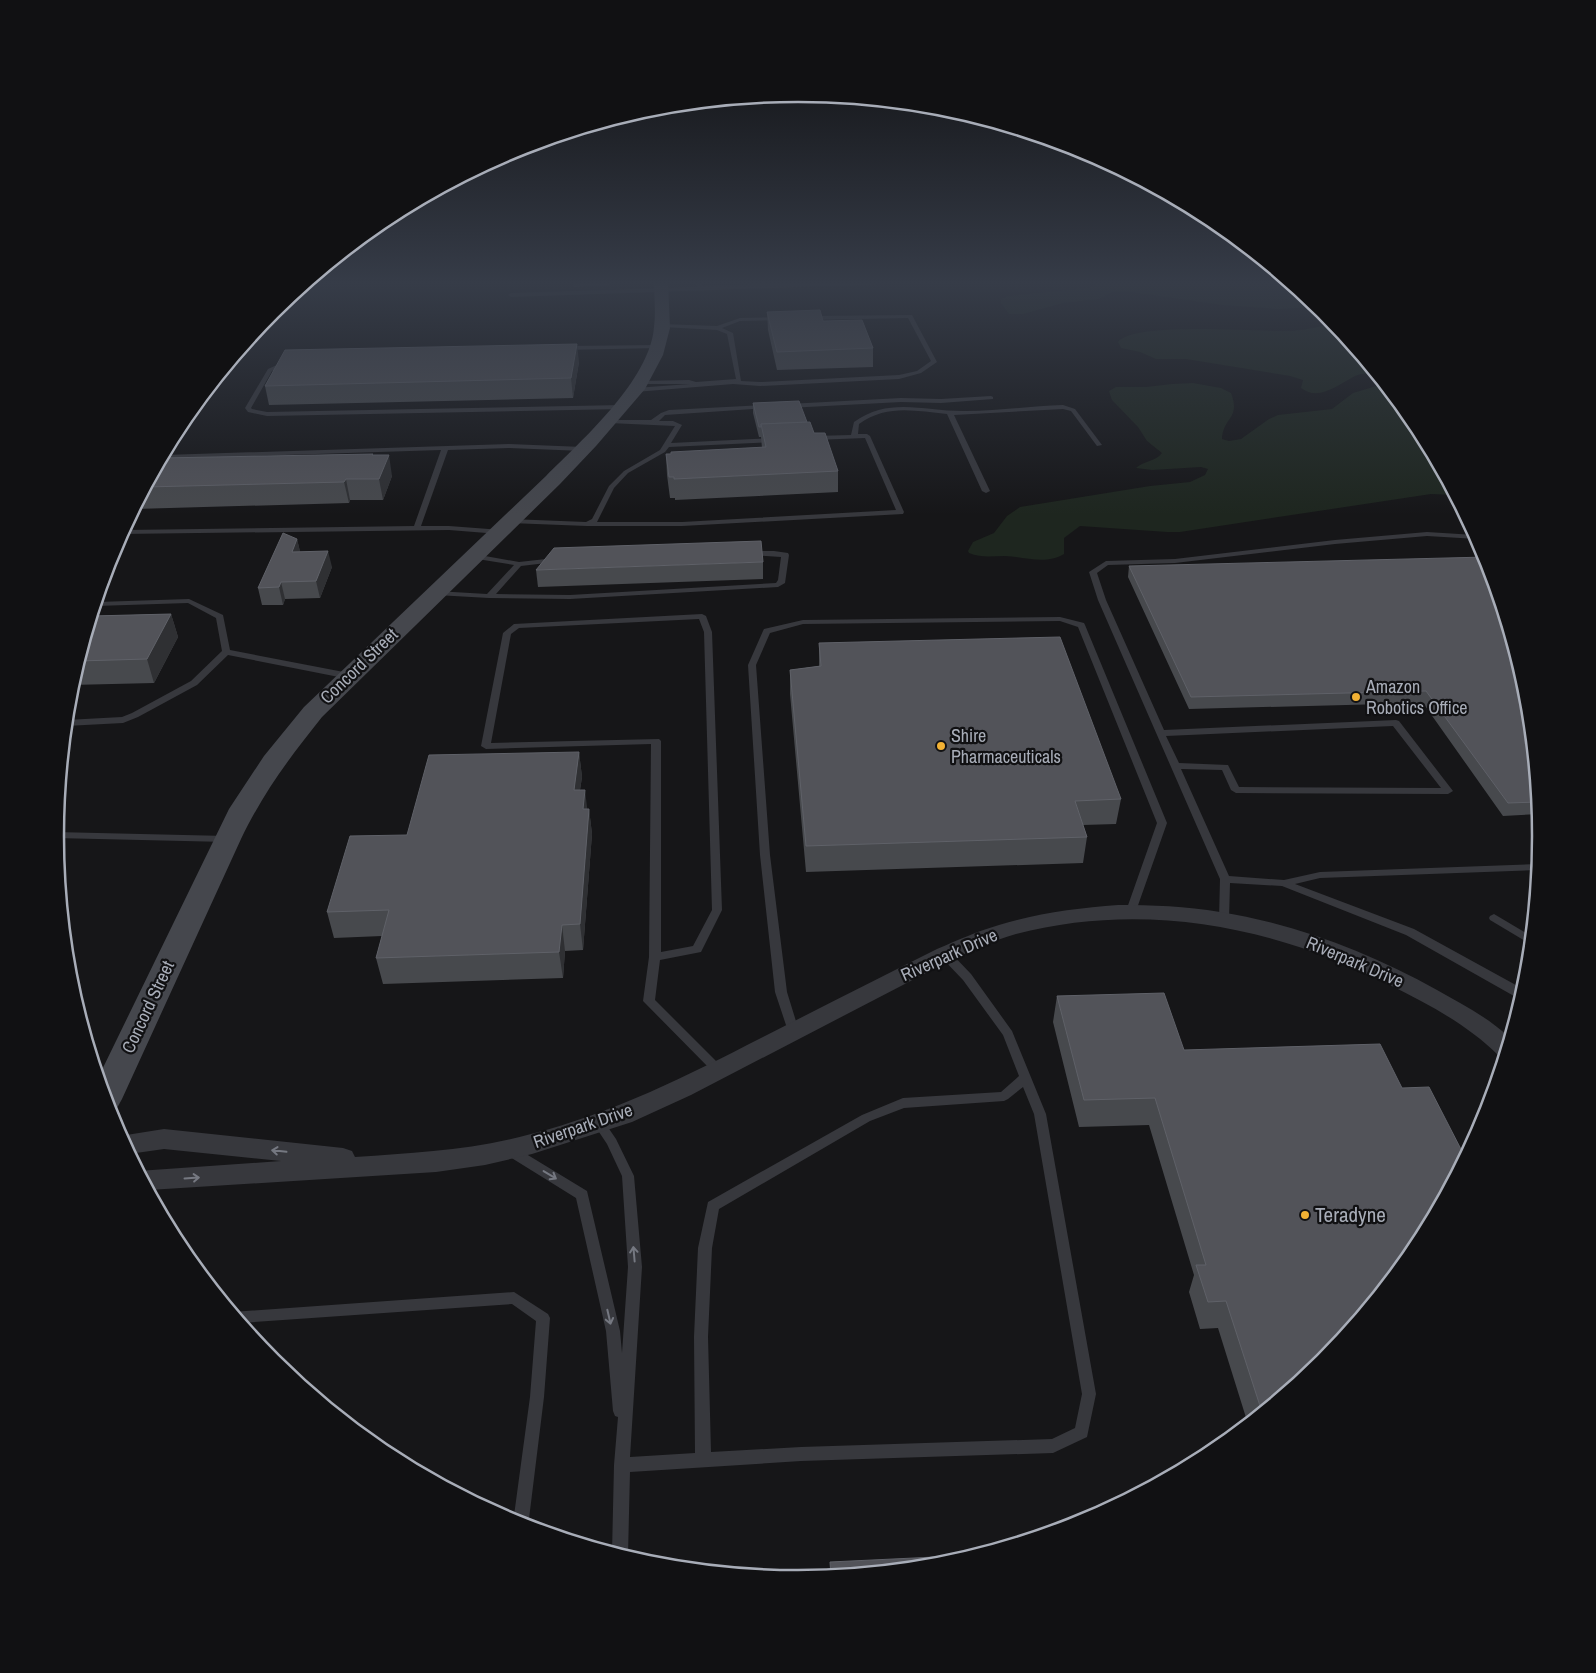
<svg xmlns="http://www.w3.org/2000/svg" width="1596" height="1673" font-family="'Archivo Narrow',sans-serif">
  <rect width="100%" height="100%" fill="#161618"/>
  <!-- green -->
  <g fill="#1e261f">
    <path d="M 1095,281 L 1287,281 L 1318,307 L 1278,309 L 1222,305 L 1124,291 L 1112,292 L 1099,299 L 1063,303 L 1023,314 L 1009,314 L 1001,303 L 1001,299 L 1009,296 L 1088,288 L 1094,285 Z"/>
    <path d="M 1334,324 L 1375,374 C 1369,373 1361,373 1355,376 C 1339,384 1319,402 1301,388 L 1303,380 L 1290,376 L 1186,359 L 1156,359 L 1140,352 L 1121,348 L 1118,342 C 1134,321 1261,332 1292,331 C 1306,330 1320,326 1334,324 Z"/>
    <path d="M 1193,383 L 1221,388 L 1231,393 C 1241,419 1223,417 1222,439 L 1229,441 L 1241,439 L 1269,419 L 1278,415 L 1332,409 L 1353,393 L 1383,384 L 1416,424 L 1454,495 L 1431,494 L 1180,532 L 1167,532 L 1080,526 L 1064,538 L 1064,554 C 1046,565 1025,557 1005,556 C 992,556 981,558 969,553 L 968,551 L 973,542 L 994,533 L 1007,516 L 1020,507 L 1150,486 L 1190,482 L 1205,475 L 1208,469 L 1201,467 L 1152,470 L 1136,468 C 1143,461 1155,462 1162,453 L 1147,441 L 1138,427 L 1112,400 L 1109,391 L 1116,387 L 1146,387 L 1172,384 Z"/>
  </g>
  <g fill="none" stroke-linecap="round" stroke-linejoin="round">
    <!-- lane -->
    <g fill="#37383d" fill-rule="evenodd">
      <path d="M 695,281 L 701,281 L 702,286 L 867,281 L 921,281 L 918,283 L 511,297 L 508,295 L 511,293 L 697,287 Z"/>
      <path d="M 912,315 L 937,362 L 921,373 L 899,379 L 760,386 L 733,384 L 635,392 L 632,390 L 635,388 L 690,384 L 638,384 L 637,383 L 640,381 L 689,380 L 696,382 L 736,379 L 727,334 L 717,330 L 663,327 L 660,325 L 661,324 L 717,326 L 740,318 L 782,317 L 782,319 L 780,320 L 740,321 L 722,328 L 733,333 L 741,381 L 760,382 L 899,375 L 917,371 L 931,361 L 908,318 L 809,320 L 806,318 L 809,316 Z"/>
      <path d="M 660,345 L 660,347 L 658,348 L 564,350 L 561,348 L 564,346 Z"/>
      <path d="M 288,360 L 290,361 L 290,363 L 272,371 L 251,408 L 252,409 L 267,412 L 622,405 L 625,407 L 622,409 L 267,416 L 248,412 L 245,408 L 268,369 Z"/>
      <path d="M 991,396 L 993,397 L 993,399 L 941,403 L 901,402 L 788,408 L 785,406 L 788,404 L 901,398 L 941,399 Z"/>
      <path d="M 766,405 L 769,407 L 768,408 L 665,415 L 659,421 L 673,421 L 682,425 L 671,443 L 774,438 L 777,440 L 774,442 L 669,447 L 665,452 L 628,473 L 614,488 L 597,522 L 682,522 L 896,510 L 865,438 L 814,440 L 811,438 L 814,436 L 851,435 L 854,422 C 890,396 926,412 966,411 C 999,411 1031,406 1063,405 L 1075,409 L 1102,445 L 1097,446 L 1071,411 L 1063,409 L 954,415 L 990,491 L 986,493 L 982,491 L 947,414 C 915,411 887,404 859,424 L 858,434 L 867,434 L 870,436 L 904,512 L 903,514 L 682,526 L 587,526 L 510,523 L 506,521 L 510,519 L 586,522 L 592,519 L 609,486 L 624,471 L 660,450 L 675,426 L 609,423 L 607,422 L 607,420 L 651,420 L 661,413 L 669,410 Z"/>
      <path d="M 509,444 L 583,447 L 586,449 L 583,451 L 509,448 L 448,450 L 421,526 L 449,526 L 502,530 L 502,534 L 499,534 L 449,530 L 121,534 L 124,530 L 414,526 L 441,450 L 162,459 L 164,455 Z"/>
      <path d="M 1427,532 L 1475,535 L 1477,539 L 1427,536 L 1335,544 L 1175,563 L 1108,565 L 1097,573 L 1106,600 L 1164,730 L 1396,720 L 1399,721 L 1453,791 L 1448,794 L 1236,793 L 1231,790 L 1222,770 L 1181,769 L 1229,876 L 1284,880 L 1320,872 L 1538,864 L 1538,870 L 1320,878 L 1295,884 L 1414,929 L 1514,984 L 1524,991 L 1521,1000 L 1406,935 L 1282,886 L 1230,883 L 1229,920 L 1224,924 L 1220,923 L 1219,920 L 1220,879 L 1098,600 L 1089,572 L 1106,561 L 1175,559 L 1335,540 ZM 1393,726 L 1441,788 L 1239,787 L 1228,765 L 1179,763 L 1166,736 Z"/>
      <path d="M 747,551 L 774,551 L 788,553 L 789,555 L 785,583 L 778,587 L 570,599 L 489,598 L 436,595 L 432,593 L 436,591 L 487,594 L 514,565 L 471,558 L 470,556 L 474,554 L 519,562 L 555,558 L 559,560 L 555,562 L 521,566 L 496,594 L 570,595 L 776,583 L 778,580 L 781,557 L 750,555 L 746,553 Z"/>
      <path d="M 189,599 L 223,615 L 230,650 L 349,673 L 353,676 L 349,679 L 228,655 L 197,685 L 138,717 L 123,723 L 66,726 L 66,720 L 122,717 L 132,713 L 191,681 L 222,651 L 216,618 L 188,603 L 96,606 L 97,602 Z"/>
      <path d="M 702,614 L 706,616 L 712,632 L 722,910 L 701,952 L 660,960 L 655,1000 L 722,1067 L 724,1070 L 722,1073 L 718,1074 L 714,1073 L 643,1001 L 649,957 L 651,744 L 486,749 L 481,746 L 503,633 L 514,624 ZM 699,619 L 704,632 L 712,910 L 693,946 L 661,952 L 661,741 L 659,739 L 491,743 L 511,634 L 519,628 Z"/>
      <path d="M 1060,617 L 1084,623 L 1085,625 L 1167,823 L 1136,911 L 1131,914 L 1126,911 L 1157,823 L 1078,627 L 1060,621 L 803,624 L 770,633 L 756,665 L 770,855 L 787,992 L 799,1031 L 797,1034 L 789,1034 L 775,992 L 760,855 L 748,665 L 763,631 L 764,629 L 803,620 Z"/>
      <path d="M 55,832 L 227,836 L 232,839 L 227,842 L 55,838 Z"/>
      <path d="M 1494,914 L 1531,936 L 1530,944 L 1490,920 L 1489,918 L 1490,916 Z"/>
      <path d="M 945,950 L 949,951 L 971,974 L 1012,1031 L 1046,1114 L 1096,1394 L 1087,1437 L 1053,1453 L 801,1461 L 630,1472 L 628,1555 L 627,1557 L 612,1553 L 614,1465 L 618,1417 L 615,1416 L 613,1411 L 606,1331 L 576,1198 L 505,1154 L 503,1150 L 505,1146 L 509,1145 L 513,1146 L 587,1191 L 620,1331 L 622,1353 L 628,1267 L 622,1176 L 607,1144 L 593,1123 L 595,1120 L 599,1118 L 603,1120 L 616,1139 L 634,1176 L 642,1267 L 630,1457 L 695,1453 L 694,1337 L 698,1248 L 708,1202 L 862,1115 L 903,1098 L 1001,1092 L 1019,1076 L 1003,1035 L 963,980 L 941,957 L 939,954 L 941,951 ZM 1023,1087 L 1034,1114 L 1082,1394 L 1075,1428 L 1052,1439 L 801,1447 L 711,1452 L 708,1337 L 712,1248 L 719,1209 L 870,1121 L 904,1108 L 1004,1101 L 1008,1099 Z"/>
      <path d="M 514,1292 L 548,1314 L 550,1318 L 544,1397 L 528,1527 L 513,1523 L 530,1397 L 536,1321 L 512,1304 L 241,1323 L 232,1312 Z"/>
    </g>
    <!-- street -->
    <path fill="#37383d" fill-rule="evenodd" d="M 1118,905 C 1152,905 1186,906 1220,912 C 1296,924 1370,953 1437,990 C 1462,1004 1489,1018 1510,1038 L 1504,1057 L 1498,1055 C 1468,1025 1428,1004 1390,985 C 1274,926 1144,901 1016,934 C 994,940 973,950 953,959 L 691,1095 L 632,1122 L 532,1154 L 485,1165 L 436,1172 L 149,1190 L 138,1171 L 281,1161 L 164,1149 L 129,1154 L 120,1136 L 164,1129 L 343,1148 L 352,1151 L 355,1157 C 415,1153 473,1150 531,1134 C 613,1113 687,1076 761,1038 C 820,1008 879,978 937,949 C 958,940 978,931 999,925 C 1038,913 1078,908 1118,905 Z"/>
    <!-- secondary -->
    <path fill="#45474d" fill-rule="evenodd" d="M 654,281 L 668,281 L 670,328 L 663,355 L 645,389 L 596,446 L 560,484 L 322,717 C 290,757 263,793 241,839 L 122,1099 L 117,1108 L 108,1111 L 98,1078 L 229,809 L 264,756 L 304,707 L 546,476 C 582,440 650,380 654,327 C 656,312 654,296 654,281 Z"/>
  </g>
  <!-- wall -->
  <g fill="#47494d">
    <path d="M 573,281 L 610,281 L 610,285 L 574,287 Z"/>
    <path d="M 767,312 L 823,321 L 873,348 L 873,367 L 777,370 L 768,330 Z"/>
    <path d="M 579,362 L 573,398 L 269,405 L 265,386 Z"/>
    <path d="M 753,403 L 807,422 L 838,471 L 838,492 L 675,500 L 675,498 L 670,498 L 667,475 L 666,454 L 762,448 L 761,437 L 759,437 L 753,413 Z"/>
    <path d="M 373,454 L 373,455 L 392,476 L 383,500 L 350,500 L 349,503 L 135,509 L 162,458 Z"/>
    <path d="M 297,539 L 300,552 L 332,567 L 320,598 L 285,599 L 283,605 L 262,605 L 258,588 Z"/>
    <path d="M 763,562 L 763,579 L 538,587 L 536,570 Z"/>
    <path d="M 1129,566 L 1527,692 L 1539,814 L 1503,816 L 1423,703 L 1189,709 L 1128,577 Z"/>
    <path d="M 171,614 L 178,637 L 154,683 L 71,685 L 92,616 Z"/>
    <path d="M 819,643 L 1121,799 L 1116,824 L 1083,825 L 1087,837 L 1083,863 L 806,872 L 790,694 L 790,670 L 819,666 Z"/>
    <path d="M 579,752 L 582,777 L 580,790 L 587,809 L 589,809 L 592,834 L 583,950 L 565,951 L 563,978 L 383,984 L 376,958 L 382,936 L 334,938 L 327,912 L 407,835 Z"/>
    <path d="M 1057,996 L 1184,1050 L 1323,1362 L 1248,1424 L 1218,1328 L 1200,1329 L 1189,1292 L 1194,1275 L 1149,1125 L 1079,1127 L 1053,1022 Z"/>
  </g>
  <!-- shaded-wall -->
  <g fill="#2f3033">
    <path d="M 577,344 L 579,362 L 573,398 L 571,378 Z"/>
    <path d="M 389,455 L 392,476 L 383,500 L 379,479 Z"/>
    <path d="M 346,479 L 350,500 L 349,503 L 344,482 Z"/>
    <path d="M 297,539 L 301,555 L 292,552 Z"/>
    <path d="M 328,551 L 332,567 L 320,598 L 316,581 Z"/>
    <path d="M 281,582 L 285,599 L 283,605 L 279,587 Z"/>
    <path d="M 171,614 L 178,637 L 154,683 L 147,659 Z"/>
    <path d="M 579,752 L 582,777 L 576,815 L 574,790 Z"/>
    <path d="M 585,790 L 588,815 L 583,809 Z"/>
    <path d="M 589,809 L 592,834 L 583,950 L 580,924 Z"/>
    <path d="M 562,925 L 565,951 L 563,978 L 559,952 Z"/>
  </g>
  <!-- building -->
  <g fill="#525359" stroke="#5f6168">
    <path d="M 820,310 L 823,321 L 862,320 L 873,348 L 777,352 L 767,312 Z"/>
    <path d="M 577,344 L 571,378 L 265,386 L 285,350 Z"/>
    <path d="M 799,401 L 807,422 L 761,424 L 761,427 L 759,427 L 753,403 Z"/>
    <path d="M 810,422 L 814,433 L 825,433 L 838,471 L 674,479 L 674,477 L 669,477 L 666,454 L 671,454 L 671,452 L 766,447 L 761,424 Z"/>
    <path d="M 373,454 L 372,455 L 389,455 L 379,479 L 346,479 L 344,482 L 146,487 L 162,458 Z"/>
    <path d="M 283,533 L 297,539 L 292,552 L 328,551 L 316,581 L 281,582 L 279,587 L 258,588 Z"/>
    <path d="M 761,541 L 763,562 L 536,570 L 554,548 Z"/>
    <path d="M 1486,557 L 1527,692 L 1538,802 L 1508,803 L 1426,691 L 1191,697 L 1129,566 Z"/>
    <path d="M 171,614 L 147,659 L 78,661 L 92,616 Z"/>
    <path d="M 1060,637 L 1121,799 L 1075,801 L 1087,837 L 806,846 L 790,670 L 821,666 L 819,643 Z"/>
    <path d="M 579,752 L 574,790 L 585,790 L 583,809 L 589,809 L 580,924 L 562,925 L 559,952 L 376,958 L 389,910 L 327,912 L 350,836 L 407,835 L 429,755 Z"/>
    <path d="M 1164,993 L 1184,1050 L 1380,1044 L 1402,1088 L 1429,1087 L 1465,1157 L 1416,1250 L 1323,1362 L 1262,1412 L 1226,1301 L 1208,1302 L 1196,1265 L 1206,1265 L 1155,1098 L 1084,1100 L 1057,996 Z"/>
    <path d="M 977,1555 L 943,1565 L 831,1576 L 830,1562 Z"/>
  </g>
  <!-- one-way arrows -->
  <defs><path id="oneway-shaft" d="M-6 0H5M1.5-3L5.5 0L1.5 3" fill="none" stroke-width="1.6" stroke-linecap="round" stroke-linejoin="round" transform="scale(1.25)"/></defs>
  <g stroke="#757881">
    <use href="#oneway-shaft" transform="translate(279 1151) rotate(-174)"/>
    <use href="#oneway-shaft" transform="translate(550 1175) rotate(31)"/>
    <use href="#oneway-shaft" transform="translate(192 1178) rotate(-4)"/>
    <use href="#oneway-shaft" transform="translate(634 1254) rotate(-95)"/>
    <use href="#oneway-shaft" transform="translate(609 1317) rotate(77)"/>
  </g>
  <!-- sky -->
  <linearGradient id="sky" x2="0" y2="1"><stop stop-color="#0c0c0d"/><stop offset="0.55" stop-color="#363c48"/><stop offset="1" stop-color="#363c48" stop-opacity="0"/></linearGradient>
  <rect width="1596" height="515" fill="url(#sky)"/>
  <!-- markers -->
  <g fill="#f2b134" stroke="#111113" stroke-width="2">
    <circle cx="1356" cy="697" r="5"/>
    <circle cx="941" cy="746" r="5"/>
    <circle cx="1305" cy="1215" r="5"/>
  </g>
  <g text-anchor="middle" stroke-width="4.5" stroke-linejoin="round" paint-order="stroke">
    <!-- street labels -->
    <g font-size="18" fill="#a8adb8" stroke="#111113">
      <text transform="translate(359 666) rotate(-44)" y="6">Concord Street</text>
      <text transform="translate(949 955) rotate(-24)" y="6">Riverpark Drive</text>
      <text transform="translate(1355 962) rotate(23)" y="6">Riverpark Drive</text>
      <text transform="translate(148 1007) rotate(-65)" y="6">Concord Street</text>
      <text transform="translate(583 1126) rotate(-19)" y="6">Riverpark Drive</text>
    </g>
    <!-- poi labels -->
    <g font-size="18" fill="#a8adb8" stroke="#111113" text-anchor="start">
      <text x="1366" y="693">Amazon<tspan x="1366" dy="21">Robotics Office</tspan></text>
      <text x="951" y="742">Shire<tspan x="951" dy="21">Pharmaceuticals</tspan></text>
    </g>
    <!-- near-poi labels -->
    <g font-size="21" fill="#a8adb8" stroke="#111113" text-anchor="start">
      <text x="1315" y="1222">Teradyne</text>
    </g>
  </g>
  <!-- crop -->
  <path d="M0 0H1596V1673H0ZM64 836a734 734 0 1 1 1468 0a734 734 0 1 1-1468 0Z" fill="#111113" fill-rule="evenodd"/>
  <path fill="none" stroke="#a8adb8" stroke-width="2.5" d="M64 836a734 734 0 1 1 1468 0a734 734 0 1 1-1468 0Z"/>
</svg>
